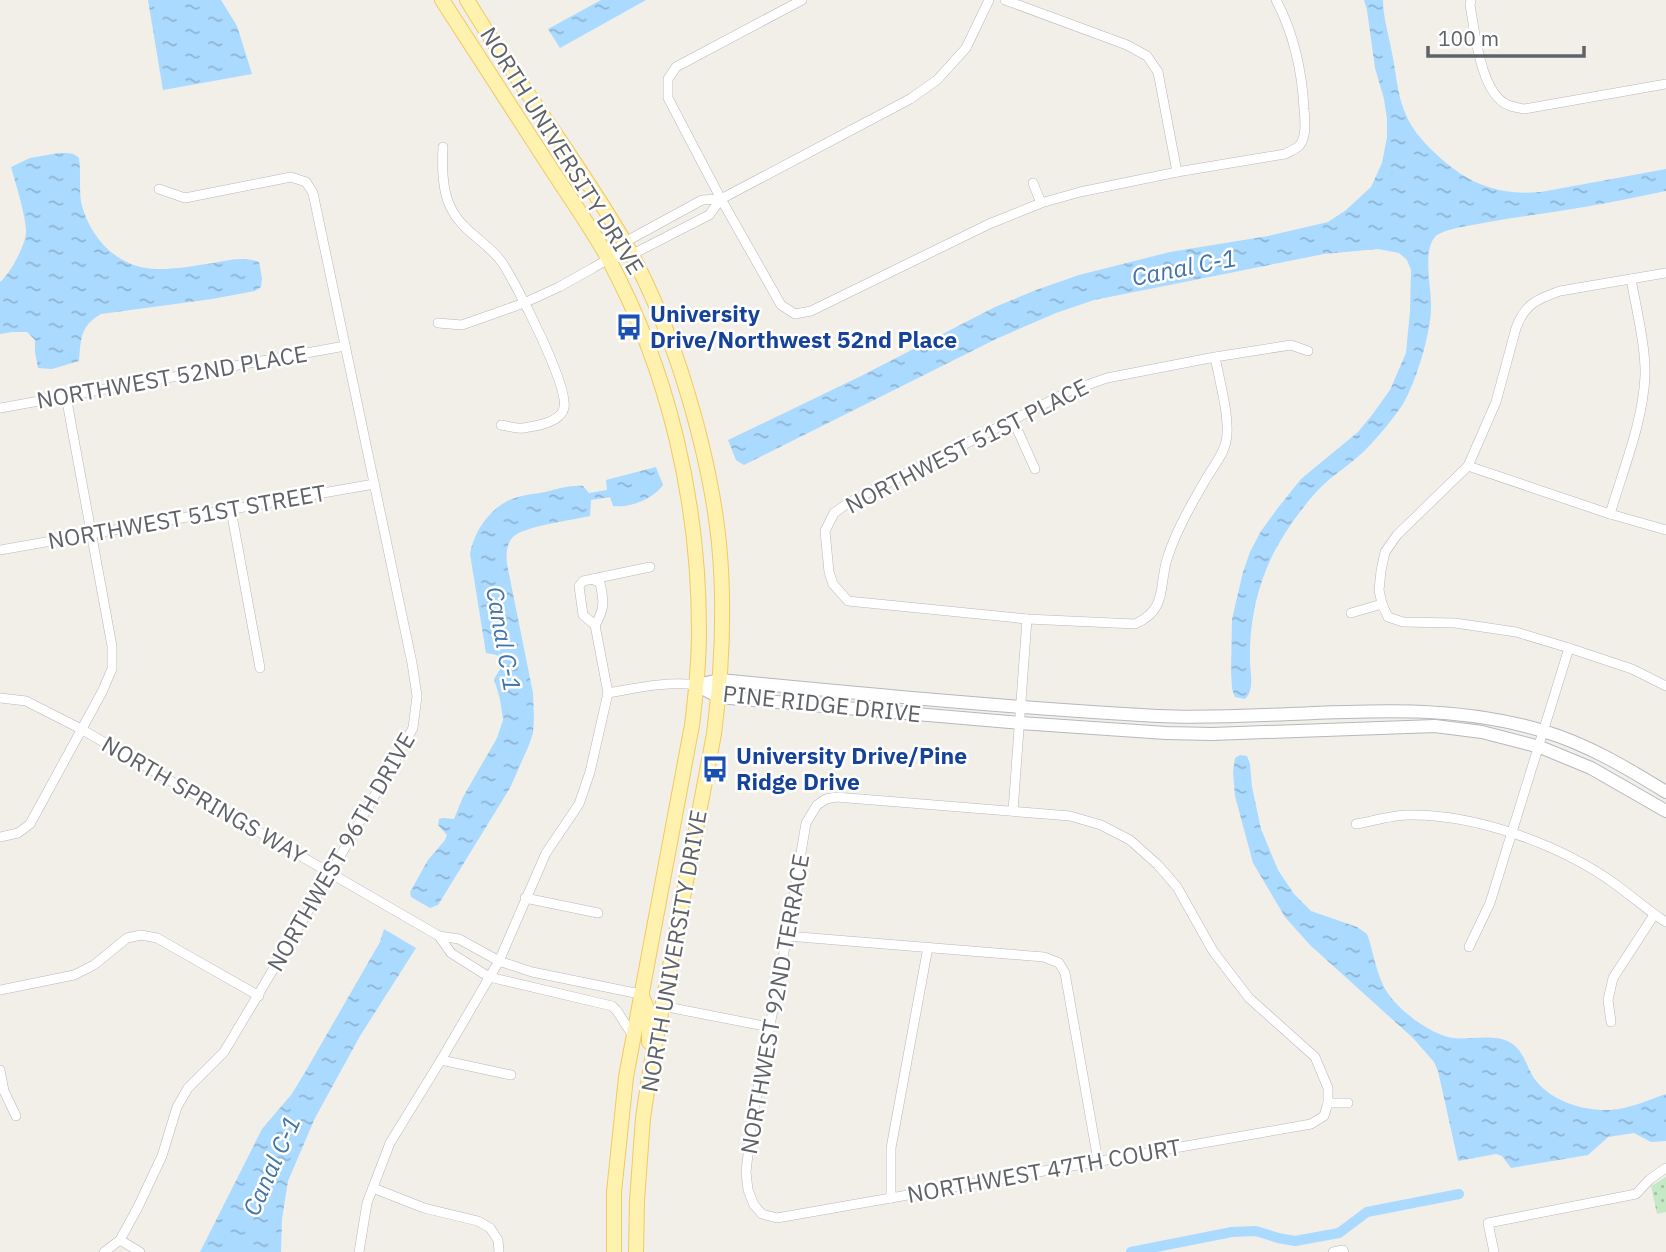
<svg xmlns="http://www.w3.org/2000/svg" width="1666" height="1252" font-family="'IBM Plex Sans',sans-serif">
  <defs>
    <pattern id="grass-dots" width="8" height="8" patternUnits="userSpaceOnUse" patternTransform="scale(1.75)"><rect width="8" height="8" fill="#c5e8c5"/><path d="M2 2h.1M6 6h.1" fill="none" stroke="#a3c0a4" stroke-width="1.8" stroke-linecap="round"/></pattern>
    <pattern id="water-ripples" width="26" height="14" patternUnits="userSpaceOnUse" patternTransform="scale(1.75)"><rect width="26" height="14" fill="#aadaff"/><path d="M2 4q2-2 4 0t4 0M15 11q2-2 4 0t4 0" fill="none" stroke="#8eb4d2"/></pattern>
  </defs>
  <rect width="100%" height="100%" fill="#f1efe8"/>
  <!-- grass -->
  <path fill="url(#grass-dots)" d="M 1666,1177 L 1666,1212 L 1657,1214 L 1651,1186 Z"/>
  <!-- water -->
  <g fill="url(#water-ripples)">
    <path d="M 148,0 L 221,0 L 237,26 L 252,74 L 163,90 Z"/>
    <path d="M 601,0 L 646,0 L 560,48 L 548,29 Z"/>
    <path d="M 1364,0 L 1383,0 C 1383,17 1389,36 1392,53 C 1396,72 1397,92 1404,110 C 1410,127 1422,141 1435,153 C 1466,183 1497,196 1541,192 L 1666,169 L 1666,191 C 1635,197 1604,204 1572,209 C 1541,214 1509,218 1478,224 C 1467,226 1446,229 1437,235 C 1421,248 1432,289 1431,307 C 1431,333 1416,382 1403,404 C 1396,415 1379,436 1370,445 C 1355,462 1333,474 1318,490 C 1298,512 1277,542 1266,570 C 1254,599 1249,633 1250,664 C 1251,675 1254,691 1245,699 L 1235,697 L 1232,689 L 1231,671 L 1232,619 L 1243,572 L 1250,552 L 1261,531 L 1277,509 L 1301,479 L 1358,432 L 1372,415 L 1390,390 L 1406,353 L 1410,311 L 1411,270 L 1407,260 L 1399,253 L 1378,249 L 1324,254 L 1094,300 L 1056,313 L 996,339 L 744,465 L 736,460 L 728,440 L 861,376 L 995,307 L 1036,290 L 1079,275 L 1170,252 L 1268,236 L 1328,222 L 1346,210 L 1371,187 L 1382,163 L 1387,137 L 1387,119 L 1384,99 L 1375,68 L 1367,10 Z"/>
    <path d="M 59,153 C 67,153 73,152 79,158 C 81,172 79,187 81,202 C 88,233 112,263 146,268 C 162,271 189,267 206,264 C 224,262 241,255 259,262 L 262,278 L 261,287 L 255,291 L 212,299 L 101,314 C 80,326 81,339 79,361 L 52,369 L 38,368 L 35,352 L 35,340 L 27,332 L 12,332 L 0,334 L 0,282 C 10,274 25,246 26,233 C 27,220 15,181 11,167 L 30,158 Z"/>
    <path d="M 656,467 L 663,485 C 653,499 630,508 613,506 L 610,497 L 591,500 L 590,516 C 573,520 524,526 513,537 C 506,544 506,555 507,564 L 533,693 L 534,718 L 533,733 L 529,745 L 510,788 L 438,905 L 430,908 L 411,897 L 410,892 L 428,860 L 445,840 L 447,835 L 438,825 L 439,819 L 443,818 L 454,819 L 463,797 L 497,738 L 503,720 L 500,699 L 494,679 L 502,666 L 497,655 L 486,653 L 470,554 C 474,531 490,508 512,499 C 522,495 534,494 545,492 C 558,489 570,485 583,486 L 589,493 L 607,490 L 606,480 Z"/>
    <path d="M 1240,755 L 1247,756 L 1250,764 L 1252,787 L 1261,829 L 1278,870 L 1294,894 L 1311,911 L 1357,927 L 1367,934 C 1373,950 1375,968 1383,985 C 1392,1006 1430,1035 1453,1038 C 1471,1040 1495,1033 1511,1043 C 1525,1051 1527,1071 1537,1082 C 1554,1102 1584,1111 1610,1110 C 1629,1109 1648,1100 1666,1094 L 1666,1141 L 1651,1142 L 1634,1133 L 1608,1137 L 1588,1155 L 1511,1168 L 1502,1156 L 1496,1154 L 1458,1161 L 1438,1071 L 1434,1062 L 1413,1038 L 1310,945 L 1285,917 L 1253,863 L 1235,796 L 1233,772 L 1235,758 Z"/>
    <path d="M 384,929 L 416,948 L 360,1036 L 315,1118 L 288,1181 L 282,1219 L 281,1252 L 200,1252 L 262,1129 L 291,1095 L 304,1074 L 380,942 Z"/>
  </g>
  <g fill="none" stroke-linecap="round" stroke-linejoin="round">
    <!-- canal -->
    <path stroke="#aadaff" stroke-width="10" d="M 1131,1252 L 1232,1232 L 1256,1231 L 1278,1238 L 1295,1241 L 1339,1233 L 1367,1212 L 1459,1194"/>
    <!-- minor casing -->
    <g stroke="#b5b8bc" stroke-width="10">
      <g id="minor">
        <path d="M 802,0 L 676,67 L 668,79 L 668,98 L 721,199 L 781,305 L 795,314 L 811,311 L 989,224 L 1041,203 L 1080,192 L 1177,172 L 1285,154 C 1288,152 1296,149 1299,146 C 1307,137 1305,121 1304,109 C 1302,71 1294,34 1276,0"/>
        <path d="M 1005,0 L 1127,45 L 1147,56 L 1158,72 L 1177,172"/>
        <path d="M 1471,0 L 1470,5 C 1475,31 1480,93 1508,105 C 1513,107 1519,108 1524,109 L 1666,84"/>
        <path d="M 443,147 C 442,165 442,189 450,206 C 461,231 485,240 501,261 C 515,281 569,386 564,408 C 560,423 536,426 523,428 C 516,429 508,426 501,425"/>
        <path d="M 1033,183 L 1041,203"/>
        <path d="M 608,259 L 631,255 L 709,215 L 721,199 L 910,99 L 937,80 L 966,48 L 989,0"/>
        <path d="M 438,323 L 462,325 L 524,303 L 559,287 L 593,268 L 608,259 L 625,242 L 702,200 L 721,199"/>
        <path d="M 1215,357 C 1219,379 1231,421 1226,441 C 1224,454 1213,467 1206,479 C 1192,503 1177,529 1168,556 C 1158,584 1169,609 1135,624 L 1027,619 L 848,601 L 833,584 L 829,572 L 825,531 L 834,513 L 848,503 L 1070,391 L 1107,378 L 1215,357 L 1291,345 L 1308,351"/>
        <path d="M 0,408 L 345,346"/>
        <path d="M 1013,420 L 1035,469"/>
        <path d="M 1468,466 L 1610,514 L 1666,530"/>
        <path d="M 231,510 L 260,668"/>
        <path d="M 1610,514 C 1623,470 1643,422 1645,376 C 1646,348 1636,307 1631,279"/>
        <path d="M 0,550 L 374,484"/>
        <path d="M 592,579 L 600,583 C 604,601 605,609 595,625"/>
        <path d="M 1382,604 L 1379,590 L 1381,571 L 1385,552 L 1397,535 L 1468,466 L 1496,402 L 1516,328 C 1525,304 1537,299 1560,291 L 1666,273"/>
        <path d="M 1351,613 L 1382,604 L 1388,617 L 1403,622 L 1455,623 L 1516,632 L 1569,648 L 1632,669 L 1666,686"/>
        <path d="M 608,693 C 637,688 667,681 696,685"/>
        <path d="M 0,698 L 26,701 L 81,729 L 439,936 L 459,939 L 499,961 L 532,972 L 640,994"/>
        <path d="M 836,797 L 1070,816 L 1101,825 L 1130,840 L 1158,865 L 1177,887 L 1213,951 L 1249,998 L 1315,1057 L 1328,1088 L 1328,1103 L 1324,1116 L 1311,1124 L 777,1218 L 762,1214 L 754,1205 L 748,1190 L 746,1172 L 752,1120 L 787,936 L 806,823 L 817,805 L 826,799 Z"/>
        <path d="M 1013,811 L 1027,619"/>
        <path d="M 1356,824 C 1373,821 1392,815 1409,815 C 1476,814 1561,845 1615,884 C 1632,896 1648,911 1666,922"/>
        <path d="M 0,837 L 18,833 L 30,824 L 102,692 L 112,669 L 112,646 L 66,396"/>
        <path d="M 525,898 L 598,913"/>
        <path d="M 439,936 L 451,953 L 489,977 L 612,1006 L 617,1011 L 633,1036"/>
        <path d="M 787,936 L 1044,957 L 1059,963 L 1065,973 L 1098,1161"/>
        <path d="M 1469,947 L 1490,903 L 1569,648"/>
        <path d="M 0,990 L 74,975 L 94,965 L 127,938 L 141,935 L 157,938 L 259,996"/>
        <path d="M 662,1006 L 769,1027"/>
        <path d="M 1611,1022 L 1608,1000 L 1613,978 L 1654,915"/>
        <path d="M 441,1060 L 511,1075"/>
        <path d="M 0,1070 L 4,1091 L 16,1116"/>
        <path d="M 1328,1103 L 1348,1103"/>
        <path d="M 373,1188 L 424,1208 L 478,1221 L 490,1228 L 498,1240 L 499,1252"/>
        <path d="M 891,1198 L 891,1148 L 928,947"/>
        <path d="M 120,1240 L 140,1252"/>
        <path d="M 104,1252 L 120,1240 L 138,1207 L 162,1156 L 177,1107 L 188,1088 L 224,1052 L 330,874 L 413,728 L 417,696 L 412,663 L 313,193 L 306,182 L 291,177 L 185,198 L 159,189"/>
        <path d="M 359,1252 L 367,1203 L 390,1143 L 441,1060 L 499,961 L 546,853 L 579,804 L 590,772 L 608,693 L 595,625 L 583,615 L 579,586 L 583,581 L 650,567"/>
        <path d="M 1333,1252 L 1343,1250 L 1344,1252"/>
        <path d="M 1494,1252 L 1488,1223 L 1636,1194 L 1650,1179 L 1666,1168"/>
      </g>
    </g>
    <!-- tertiary casing -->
    <g stroke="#b5b8bc" stroke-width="14">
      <g id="tertiary">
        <path d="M 696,685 L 719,697 L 1020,723 L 1166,733 L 1212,734 L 1435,726 L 1482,732 L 1540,747 L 1591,768 L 1666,811"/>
        <path d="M 696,685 L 720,680 C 865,694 1012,708 1158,716 C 1286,722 1418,693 1543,731 C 1587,744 1627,768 1666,792"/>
      </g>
    </g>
    <!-- primary casing -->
    <g stroke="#f2c960" stroke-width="16">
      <g id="primary">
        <path d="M 442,0 C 478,55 513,110 548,164 C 568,195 590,226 608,258 C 669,371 699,502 699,630 C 699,661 696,693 692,725 L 626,1077 L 614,1192 L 614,1252"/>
        <path d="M 467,0 C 516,82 576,158 624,241 C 648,282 666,327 681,372 C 699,428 713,485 719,543 C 725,606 722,671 714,734 L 650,1071 L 643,1118 L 637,1201 L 636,1252"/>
        <path d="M 641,994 L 649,1013 L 649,1042"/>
      </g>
    </g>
    <!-- minor -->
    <use href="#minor" stroke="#fff" stroke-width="9"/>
    <!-- tertiary -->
    <use href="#tertiary" stroke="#fff" stroke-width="12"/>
    <!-- primary -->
    <use href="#primary" stroke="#fff2af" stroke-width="14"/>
  </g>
  <!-- icons -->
  <defs>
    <g id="bus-bare" transform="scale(2.1)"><path d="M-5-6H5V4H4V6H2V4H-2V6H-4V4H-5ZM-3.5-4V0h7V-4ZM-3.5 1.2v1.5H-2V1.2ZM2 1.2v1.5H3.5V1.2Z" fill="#1a4fb4" stroke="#fff" stroke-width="2.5" paint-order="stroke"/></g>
  </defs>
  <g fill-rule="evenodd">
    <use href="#bus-bare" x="629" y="327"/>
    <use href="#bus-bare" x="715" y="769"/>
  </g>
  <g text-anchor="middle" stroke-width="5" stroke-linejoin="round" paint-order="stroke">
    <!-- street labels -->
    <g font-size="23" fill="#5f6368" stroke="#fff">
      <text transform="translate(562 151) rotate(58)" y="8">NORTH UNIVERSITY DRIVE</text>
      <text transform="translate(172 377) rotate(-10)" y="8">NORTHWEST 52ND PLACE</text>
      <text transform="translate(967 446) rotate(-27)" y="8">NORTHWEST 51ST PLACE</text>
      <text transform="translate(187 517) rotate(-10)" y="8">NORTHWEST 51ST STREET</text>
      <text transform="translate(822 704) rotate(6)" y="8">PINE RIDGE DRIVE</text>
      <text transform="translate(204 800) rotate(30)" y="8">NORTH SPRINGS WAY</text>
      <text transform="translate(341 852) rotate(-60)" y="8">NORTHWEST 96TH DRIVE</text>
      <text transform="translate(674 951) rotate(-80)" y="8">NORTH UNIVERSITY DRIVE</text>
      <text transform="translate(775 1004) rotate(-80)" y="8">NORTHWEST 92ND TERRACE</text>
      <text transform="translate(1044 1171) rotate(-10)" y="8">NORTHWEST 47TH COURT</text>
    </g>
    <!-- transit labels -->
    <g font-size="23" font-weight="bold" fill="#164399" stroke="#fff" text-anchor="start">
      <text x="650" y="322">University<tspan x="650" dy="26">Drive/Northwest 52nd Place</tspan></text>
      <text x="736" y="764">University Drive/Pine<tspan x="736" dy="26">Ridge Drive</tspan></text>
    </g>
    <!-- water labels -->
    <g font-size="24" font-style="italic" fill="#4174aa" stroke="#fff">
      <text transform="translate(1184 268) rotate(-11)" y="8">Canal C-1</text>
      <text transform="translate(503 639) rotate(80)" y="8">Canal C-1</text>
      <text transform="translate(272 1166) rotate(-66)" y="8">Canal C-1</text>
    </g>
  </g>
  <!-- scale -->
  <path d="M1428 46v10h156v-10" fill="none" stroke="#5f6368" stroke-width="3.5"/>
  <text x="1438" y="46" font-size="21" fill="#5f6368" stroke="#ffffff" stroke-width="5" paint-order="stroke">100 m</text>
</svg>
